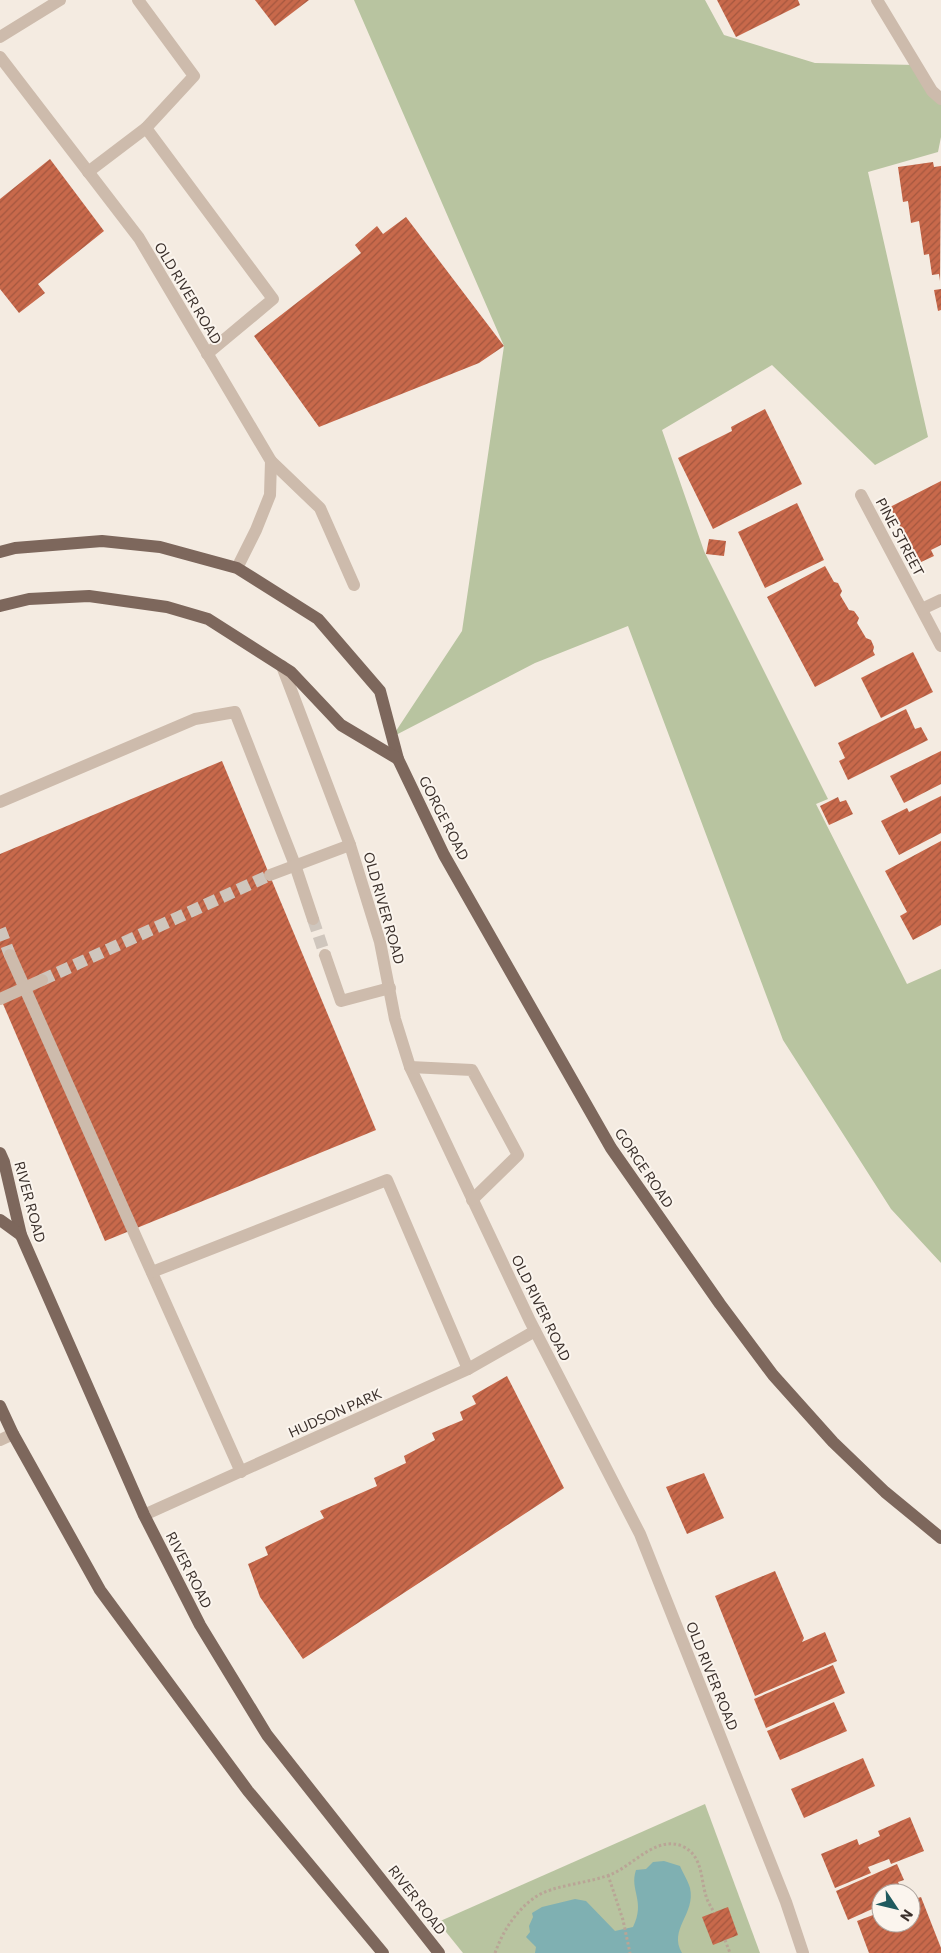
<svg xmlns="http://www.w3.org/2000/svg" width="941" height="1953" font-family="Commissioner,sans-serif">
  <defs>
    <pattern id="building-hatch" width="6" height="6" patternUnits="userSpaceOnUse" patternTransform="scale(1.25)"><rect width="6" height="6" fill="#c8694b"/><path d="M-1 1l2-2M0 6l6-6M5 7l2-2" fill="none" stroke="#a4573f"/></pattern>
  </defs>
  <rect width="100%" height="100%" fill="#f4ebe1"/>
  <!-- park -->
  <g fill="#b8c4a0">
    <path d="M 354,0 L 705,0 L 724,35 L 815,63 L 917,65 L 941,99 L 941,137 L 938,152 L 868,172 L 928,437 L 875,465 L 772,365 L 662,430 L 704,551 L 828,799 L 816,804 L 907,984 L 941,969 L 941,1263 L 891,1209 L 783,1040 L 628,626 L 535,663 L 392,737 L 462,631 L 504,346 Z"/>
    <path d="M 705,1804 L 760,1953 L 463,1953 L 438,1922 Z"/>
  </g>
  <!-- water -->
  <path fill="#7fb0b2" d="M 664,1861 L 680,1866 C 683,1873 688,1881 690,1888 C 696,1914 668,1929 682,1953 L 535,1953 L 536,1947 L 526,1937 L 530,1932 L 529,1926 L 533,1917 L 532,1913 L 542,1907 L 575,1899 L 586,1901 L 615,1931 L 633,1927 C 646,1901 629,1890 636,1870 L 646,1869 L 653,1862 Z"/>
  <!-- building -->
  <g fill="url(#building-hatch)">
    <path d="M 255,0 L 309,0 L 275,26 Z"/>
    <path d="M 717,0 L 798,0 L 800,5 L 736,37 Z"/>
    <path d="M 50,159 L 104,231 L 38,284 L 45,293 L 19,313 L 0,289 L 0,199 Z"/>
    <path d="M 933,162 L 934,167 L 941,166 L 940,281 L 939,274 L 932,275 L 929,254 L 924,255 L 919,221 L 911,223 L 908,201 L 903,202 L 898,167 Z"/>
    <path d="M 406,217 L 504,346 L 479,363 L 319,427 L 254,336 L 361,253 L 355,245 L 377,226 L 383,234 Z"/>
    <path d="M 941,289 L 941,310 L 938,311 L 934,290 Z"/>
    <path d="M 765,409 L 802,484 L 713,529 L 678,458 L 732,431 L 731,427 Z"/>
    <path d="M 941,481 L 941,545 L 931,550 L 934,556 L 919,563 L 890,507 Z"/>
    <path d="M 797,503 L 824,560 L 765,588 L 738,532 Z"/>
    <path d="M 709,539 L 726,541 L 724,556 L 706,554 Z"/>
    <path d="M 825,566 L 834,582 L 838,583 L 842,591 L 840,595 L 849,610 L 854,611 L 859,618 L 857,623 L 866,638 L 871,640 L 874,647 L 873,651 L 875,655 L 815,687 L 767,597 Z"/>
    <path d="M 913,652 L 933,692 L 881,718 L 861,678 Z"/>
    <path d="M 906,709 L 915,729 L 921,727 L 928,740 L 848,780 L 839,761 L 845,758 L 838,743 Z"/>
    <path d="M 941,751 L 941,784 L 904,803 L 890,776 Z"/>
    <path d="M 222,761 L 376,1130 L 105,1241 L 0,997 L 0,854 Z"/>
    <path d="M 941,796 L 941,833 L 899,855 L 881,821 L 907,808 L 909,812 Z"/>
    <path d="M 838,797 L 840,802 L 846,800 L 853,814 L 829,825 L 820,806 Z"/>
    <path d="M 941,841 L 941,925 L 913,940 L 900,916 L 907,912 L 885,871 Z"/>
    <path d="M 507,1376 L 564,1488 L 303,1659 L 260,1597 L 248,1564 L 268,1555 L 265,1547 L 324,1518 L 320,1511 L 377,1486 L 374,1478 L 406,1463 L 404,1456 L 435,1440 L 432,1433 L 463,1420 L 460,1412 L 476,1404 L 472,1396 Z"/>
    <path d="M 704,1473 L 724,1518 L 687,1534 L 666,1487 Z"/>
    <path d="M 775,1571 L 804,1638 L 802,1642 L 825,1632 L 837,1661 L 755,1696 L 715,1596 Z"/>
    <path d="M 833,1665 L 845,1693 L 766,1728 L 754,1699 Z"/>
    <path d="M 834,1702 L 847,1731 L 780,1760 L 767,1731 Z"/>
    <path d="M 863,1758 L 875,1786 L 804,1818 L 791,1789 Z"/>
    <path d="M 910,1817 L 924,1851 L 891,1864 L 889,1859 L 868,1867 L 871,1873 L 835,1888 L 821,1854 L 857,1839 L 859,1845 L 880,1836 L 878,1831 Z"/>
    <path d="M 897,1864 L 904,1880 L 898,1882 L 903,1893 L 881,1893 L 881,1905 L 848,1920 L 836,1891 Z"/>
    <path d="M 921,1897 L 941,1948 L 941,1953 L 869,1953 L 857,1921 L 881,1912 L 881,1923 L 911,1923 L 911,1900 Z"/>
    <path d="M 728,1907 L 738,1935 L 713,1945 L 702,1917 Z"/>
  </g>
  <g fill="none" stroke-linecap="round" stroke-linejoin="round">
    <!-- minor-tunnel -->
    <g stroke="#cfc6bd" stroke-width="12" stroke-dasharray="12 6" stroke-linecap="butt">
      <path d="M 313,919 L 325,955"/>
      <path d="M 0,929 L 10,955"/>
      <path d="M 42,980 L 270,875"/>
    </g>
    <!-- path -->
    <g stroke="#b9a596" stroke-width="3" stroke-dasharray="2.5 2.5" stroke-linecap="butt">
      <path d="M 608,1875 L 623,1920 L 630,1953"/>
      <path d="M 725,1940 L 730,1953"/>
      <path d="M 495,1953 C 503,1931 515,1912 534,1898 C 553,1884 590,1884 614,1873 C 635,1863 657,1836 682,1846 C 704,1856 700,1880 707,1899 C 709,1904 712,1908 714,1913"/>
    </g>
    <!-- minor -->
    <g stroke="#cdbbac" stroke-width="12">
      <path d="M 138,0 L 194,76 L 146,128"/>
      <path d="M 877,0 L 932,91 L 941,99"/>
      <path d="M 0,37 L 60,0"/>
      <path d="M 0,57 L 139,238 L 271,461 L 270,495 L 256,530 L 237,568"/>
      <path d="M 88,172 L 146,128 L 273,299 L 207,354"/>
      <path d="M 271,461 L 320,508 L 354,585"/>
      <path d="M 861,495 L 941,646"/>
      <path d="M 922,609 L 941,600"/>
      <path d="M 282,666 L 350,845 L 380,942 L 395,1019 L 410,1067 L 530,1321 L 640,1534 L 786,1902 L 803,1953"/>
      <path d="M 0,802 L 195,719 L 235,712 L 295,865 L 313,919"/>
      <path d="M 270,875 L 350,845"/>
      <path d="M 10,955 L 241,1472"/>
      <path d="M 325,955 L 341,1001 L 390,988"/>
      <path d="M 0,999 L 42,980"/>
      <path d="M 410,1067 L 472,1070 L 518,1155 L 472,1200"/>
      <path d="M 152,1272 L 387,1180 L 468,1369"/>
      <path d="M 0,1440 L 13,1434"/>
      <path d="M 144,1515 L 468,1369 L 535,1331"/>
    </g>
    <!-- major -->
    <g stroke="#7d675c" stroke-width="12">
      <path d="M 0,552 L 15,548 L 102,541 L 160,547 L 237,568 L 318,619 L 380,691 L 398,759 L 444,855 L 611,1148 L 720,1304 L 773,1375 L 833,1442 L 885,1492 L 941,1538"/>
      <path d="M 0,606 L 29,599 L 89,596 L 167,607 L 208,619 L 291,672 L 341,725 L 398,759"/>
      <path d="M 0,1153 L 4,1162 L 21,1235 L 144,1515 L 200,1625 L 267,1735 L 439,1953"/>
      <path d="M 0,1220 L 21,1235"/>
      <path d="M 0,1406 L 13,1434 L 100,1590 L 248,1791 L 383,1953"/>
    </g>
  </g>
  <g text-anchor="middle" stroke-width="4" stroke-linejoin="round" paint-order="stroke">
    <!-- street labels -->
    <g font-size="14" fill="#3b302b" stroke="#fbf5ee">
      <text transform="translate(188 293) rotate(59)" y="5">OLD RIVER ROAD</text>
      <text transform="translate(900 537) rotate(62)" y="5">PINE STREET</text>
      <text transform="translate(444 818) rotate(63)" y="5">GORGE ROAD</text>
      <text transform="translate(384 908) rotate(74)" y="5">OLD RIVER ROAD</text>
      <text transform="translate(644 1168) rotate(56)" y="5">GORGE ROAD</text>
      <text transform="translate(30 1202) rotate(75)" y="5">RIVER ROAD</text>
      <text transform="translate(541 1308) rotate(64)" y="5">OLD RIVER ROAD</text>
      <text transform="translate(335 1413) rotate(-24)" y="5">HUDSON PARK</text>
      <text transform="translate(189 1570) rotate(63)" y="5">RIVER ROAD</text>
      <text transform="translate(712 1676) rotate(68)" y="5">OLD RIVER ROAD</text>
      <text transform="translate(417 1900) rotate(52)" y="5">RIVER ROAD</text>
    </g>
  </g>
  <!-- north arrow -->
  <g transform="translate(896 1908) rotate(125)"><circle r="24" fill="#fbf5ee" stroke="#aea6a0"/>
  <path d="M0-4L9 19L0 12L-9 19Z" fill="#1f5a5e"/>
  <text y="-8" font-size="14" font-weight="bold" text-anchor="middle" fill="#3b302b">N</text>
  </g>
</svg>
